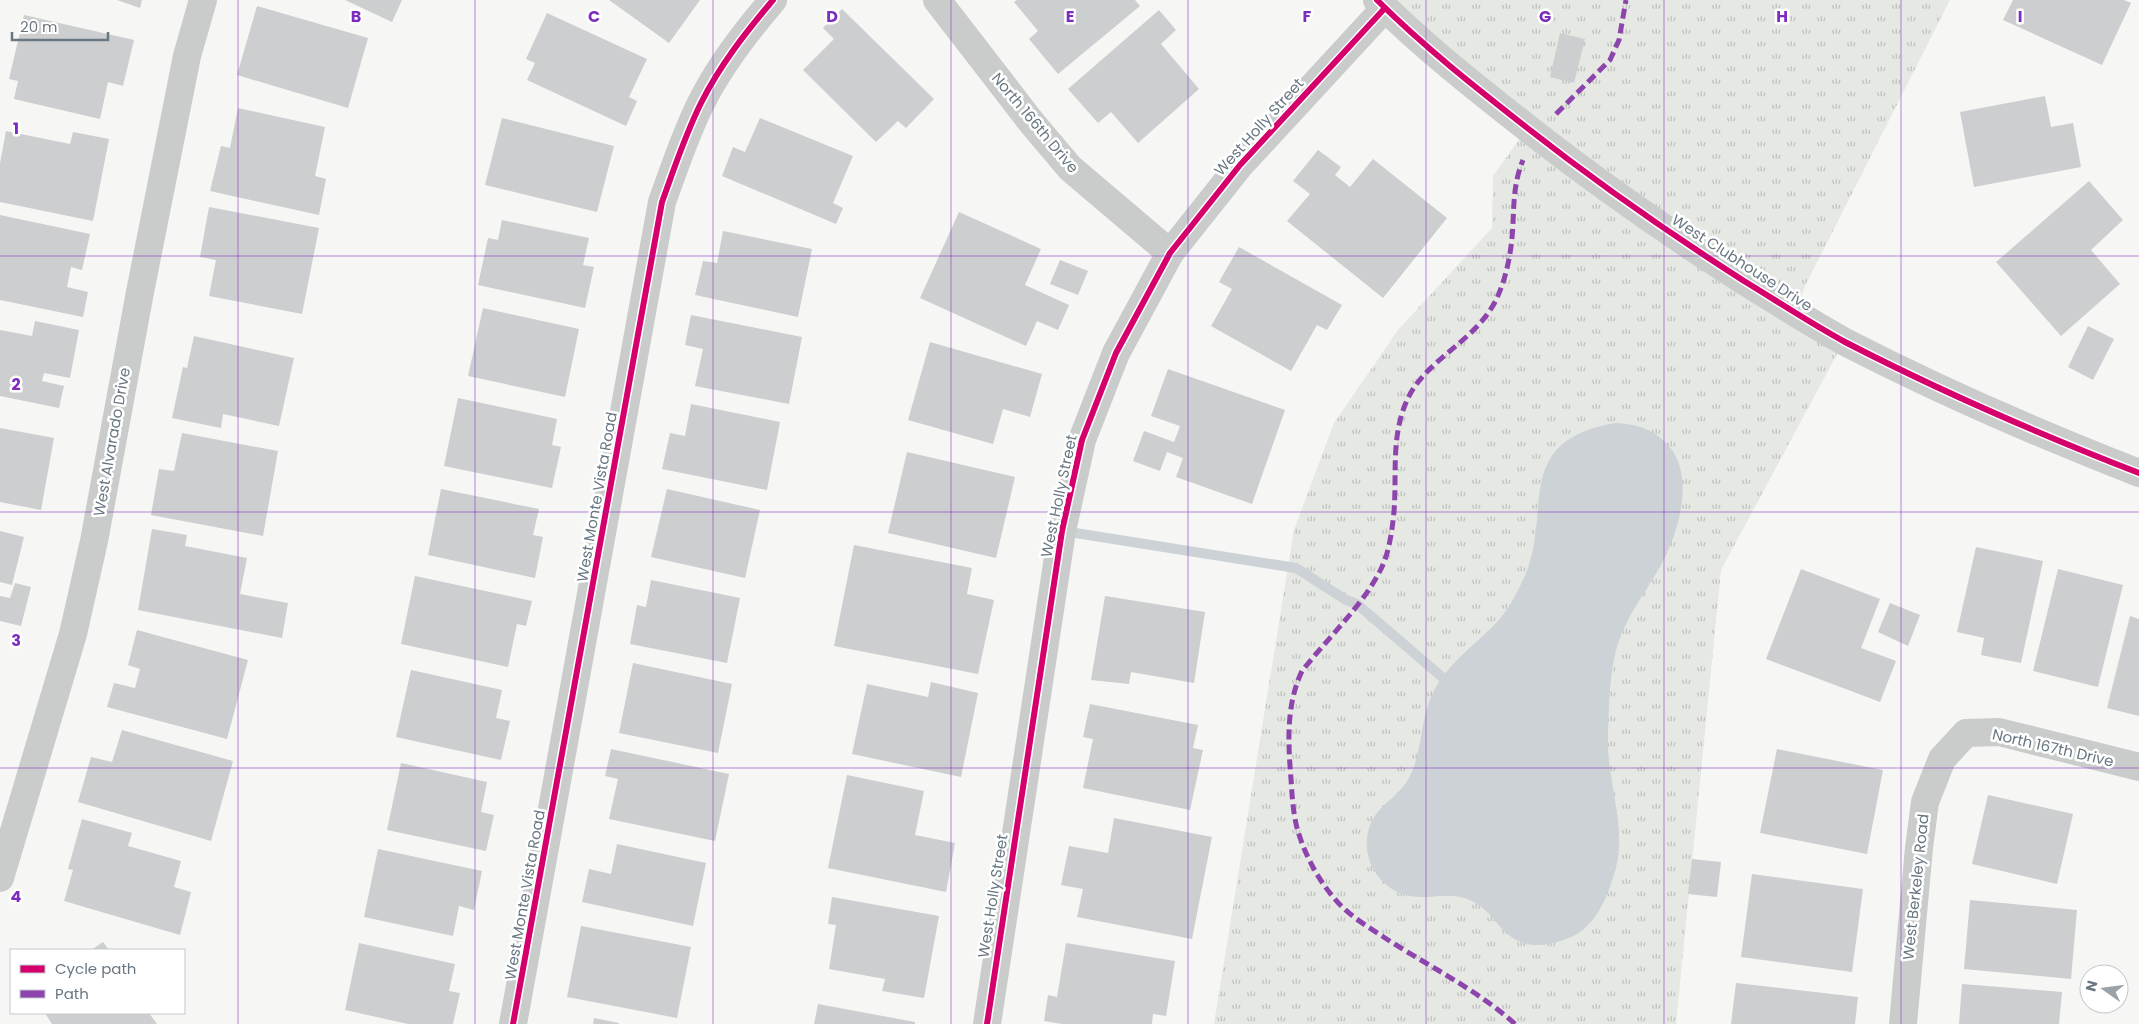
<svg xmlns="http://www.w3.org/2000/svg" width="2139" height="1024" font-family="Poppins,sans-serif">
  <defs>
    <pattern id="grass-tufts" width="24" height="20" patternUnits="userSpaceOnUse" patternTransform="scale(1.25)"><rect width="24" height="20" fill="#e6e8e3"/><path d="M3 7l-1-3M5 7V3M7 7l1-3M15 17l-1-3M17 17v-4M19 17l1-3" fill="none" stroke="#bec1bd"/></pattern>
  </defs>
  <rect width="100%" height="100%" fill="#f6f6f5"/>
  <!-- grass -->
  <path fill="url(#grass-tufts)" d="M 1377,0 L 1950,0 L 1806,284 L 1795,312 L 1844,341 L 1721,570 L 1676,1024 L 1214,1024 L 1294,530 L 1334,423 L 1398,330 L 1492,228 L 1493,176 L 1527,128 Z"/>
  <!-- water -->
  <path fill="#ccd2d6" d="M 1615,423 C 1637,424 1654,429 1669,446 C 1695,477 1679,531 1662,563 C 1647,591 1626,616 1617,647 C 1609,675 1609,707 1608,735 C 1606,776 1624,817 1618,858 C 1616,871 1611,884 1606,897 C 1600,911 1591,925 1577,934 C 1566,940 1551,945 1538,945 C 1497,945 1498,905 1460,897 C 1447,894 1433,897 1420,897 C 1396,897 1376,881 1369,859 C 1365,846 1366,831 1373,819 C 1382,803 1400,795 1409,778 C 1424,750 1419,716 1436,687 C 1451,661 1476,644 1496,623 C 1507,611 1515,597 1522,582 C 1556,514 1508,442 1615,423 Z"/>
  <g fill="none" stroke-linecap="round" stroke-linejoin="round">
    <!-- stream -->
    <path stroke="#ccd2d6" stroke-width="10" d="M 1063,531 L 1296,568 L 1346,600 L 1357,604 L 1442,677"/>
  </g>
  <!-- building -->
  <g fill="#cdcecf">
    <path d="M 117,0 L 142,0 L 140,8 Z"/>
    <path d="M 345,0 L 402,0 L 392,22 Z"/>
    <path d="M 609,0 L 700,0 L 669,43 Z"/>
    <path d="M 1017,0 L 1135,0 L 1140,6 L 1058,74 L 1029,39 L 1038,31 L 1014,2 Z"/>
    <path d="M 2013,0 L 2124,0 L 2131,3 L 2102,65 L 2003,20 Z"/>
    <path d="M 257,6 L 368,38 L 348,108 L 237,75 Z"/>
    <path d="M 842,9 L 934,99 L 906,128 L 898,121 L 876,142 L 803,70 L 834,39 L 823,28 Z"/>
    <path d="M 1159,10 L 1176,30 L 1161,44 L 1199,89 L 1138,143 L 1111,112 L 1098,123 L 1068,89 Z"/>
    <path d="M 547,13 L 647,59 L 629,97 L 637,101 L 626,126 L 527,80 L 535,63 L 526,59 Z"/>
    <path d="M 24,15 L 134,40 L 123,86 L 108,82 L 100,119 L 14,99 L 18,81 L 9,79 Z"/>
    <path d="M 1560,33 L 1585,39 L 1574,83 L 1550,77 Z"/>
    <path d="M 2045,96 L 2051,127 L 2073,123 L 2081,167 L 1974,187 L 1960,112 Z"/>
    <path d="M 238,108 L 325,127 L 315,176 L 326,179 L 319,215 L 210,191 L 221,146 L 230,148 Z"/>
    <path d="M 502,118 L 614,146 L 597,212 L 485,185 Z"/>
    <path d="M 760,118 L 853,156 L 833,203 L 843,208 L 836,224 L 722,176 L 733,147 L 745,152 Z"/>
    <path d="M 6,131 L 70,144 L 73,132 L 109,139 L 93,221 L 0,202 L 0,163 Z"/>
    <path d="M 1318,150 L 1341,167 L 1335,175 L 1350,187 L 1373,159 L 1447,218 L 1383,298 L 1287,221 L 1310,194 L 1293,181 Z"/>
    <path d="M 2089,181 L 2123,220 L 2091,250 L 2120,284 L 2061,336 L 1996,262 Z"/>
    <path d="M 209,207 L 319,228 L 302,314 L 209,296 L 216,260 L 200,257 Z"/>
    <path d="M 959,212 L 1041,249 L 1025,285 L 1069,305 L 1058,330 L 1037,321 L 1026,346 L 920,298 Z"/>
    <path d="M 0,215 L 90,234 L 82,270 L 71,267 L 67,287 L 88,292 L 83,317 L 0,300 Z"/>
    <path d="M 502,220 L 589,238 L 583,265 L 594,267 L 585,308 L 478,285 L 488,238 L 498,240 Z"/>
    <path d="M 723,231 L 812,249 L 798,317 L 695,295 L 703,261 L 717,263 Z"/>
    <path d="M 1239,247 L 1342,305 L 1327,330 L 1317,325 L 1291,371 L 1211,326 L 1232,289 L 1219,282 Z"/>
    <path d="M 1060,260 L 1088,271 L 1078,295 L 1050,284 Z"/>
    <path d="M 483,308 L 579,329 L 565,397 L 468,376 Z"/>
    <path d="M 691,315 L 802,337 L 789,404 L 695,386 L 703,349 L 685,345 Z"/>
    <path d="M 35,321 L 79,330 L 70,378 L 44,373 L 42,381 L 64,386 L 59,408 L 0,396 L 0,330 L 32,336 Z"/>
    <path d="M 2088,326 L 2114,339 L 2093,380 L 2068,367 Z"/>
    <path d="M 194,336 L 294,358 L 279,426 L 223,414 L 221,428 L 172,418 L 183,367 L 187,368 Z"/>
    <path d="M 930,342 L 1042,374 L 1030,417 L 1003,409 L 993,444 L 908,420 Z"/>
    <path d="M 1168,369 L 1285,410 L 1252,504 L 1176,477 L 1183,458 L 1167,452 L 1160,471 L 1133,461 L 1144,431 L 1174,442 L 1180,426 L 1151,416 Z"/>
    <path d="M 458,398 L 557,419 L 552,445 L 561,447 L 552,488 L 444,466 Z"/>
    <path d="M 691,404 L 780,422 L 767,490 L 662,469 L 670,433 L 685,436 Z"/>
    <path d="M 0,428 L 54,438 L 41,510 L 0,502 Z"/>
    <path d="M 182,433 L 278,451 L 263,536 L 151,515 L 159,469 L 174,471 Z"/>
    <path d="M 907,452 L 1015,477 L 996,558 L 888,533 Z"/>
    <path d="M 441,489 L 539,509 L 533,535 L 543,537 L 535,578 L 428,555 Z"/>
    <path d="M 667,489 L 760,510 L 745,578 L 651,557 Z"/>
    <path d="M 152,529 L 187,535 L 185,546 L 247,558 L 240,594 L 288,603 L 282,638 L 138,610 Z"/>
    <path d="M 0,531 L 24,537 L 12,585 L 0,582 Z"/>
    <path d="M 854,545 L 972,568 L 967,594 L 994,600 L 978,674 L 834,646 Z"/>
    <path d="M 1976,547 L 2043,561 L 2021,663 L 1981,655 L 1984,638 L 1957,632 Z"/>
    <path d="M 1801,569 L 1880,599 L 1861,648 L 1896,661 L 1880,702 L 1766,659 Z"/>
    <path d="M 2058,569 L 2123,585 L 2098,687 L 2033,671 Z"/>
    <path d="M 415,576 L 532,601 L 526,626 L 517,624 L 508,667 L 401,644 Z"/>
    <path d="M 651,580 L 740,598 L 727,663 L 630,644 L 637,605 L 646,607 Z"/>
    <path d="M 15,583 L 31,587 L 21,626 L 0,621 L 0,596 L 10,598 Z"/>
    <path d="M 1105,596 L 1205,612 L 1194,683 L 1131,672 L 1129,684 L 1091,680 Z"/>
    <path d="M 1890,603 L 1920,615 L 1908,646 L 1878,632 Z"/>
    <path d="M 2130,616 L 2139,619 L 2139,716 L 2107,708 Z"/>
    <path d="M 137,630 L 248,660 L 227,739 L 107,707 L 114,683 L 135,688 L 140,669 L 128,665 Z"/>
    <path d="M 633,663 L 732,684 L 718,753 L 619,733 Z"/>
    <path d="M 411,670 L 502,690 L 496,718 L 510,721 L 501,760 L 396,737 Z"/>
    <path d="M 931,682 L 978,693 L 961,777 L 852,754 L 867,684 L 928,697 Z"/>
    <path d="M 1090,704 L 1198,725 L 1193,748 L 1203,750 L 1190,810 L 1083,788 L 1093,739 L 1083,737 Z"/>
    <path d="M 122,730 L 233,761 L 211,841 L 78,802 L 91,757 L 112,762 Z"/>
    <path d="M 611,749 L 729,774 L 715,841 L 609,819 L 618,779 L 605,776 Z"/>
    <path d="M 1777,749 L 1883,770 L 1867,854 L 1760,833 Z"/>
    <path d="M 401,763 L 487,782 L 481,812 L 494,815 L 486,851 L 387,830 Z"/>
    <path d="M 847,775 L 924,791 L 915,835 L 955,843 L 946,892 L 828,868 Z"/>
    <path d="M 1988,795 L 2073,814 L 2057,884 L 1972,864 Z"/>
    <path d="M 1114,818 L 1212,837 L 1192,939 L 1077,917 L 1083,889 L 1061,885 L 1069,846 L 1108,853 Z"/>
    <path d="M 82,819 L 132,833 L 128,846 L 181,861 L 174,887 L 191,892 L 180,935 L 64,901 L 73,870 L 68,869 Z"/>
    <path d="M 617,844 L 706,863 L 693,926 L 582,902 L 589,869 L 611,874 Z"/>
    <path d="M 378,849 L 482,871 L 474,910 L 459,906 L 453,936 L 364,917 Z"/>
    <path d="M 1692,859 L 1721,862 L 1717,897 L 1688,894 Z"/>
    <path d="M 1752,874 L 1863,889 L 1852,972 L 1741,957 Z"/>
    <path d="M 832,897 L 939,916 L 924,998 L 882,991 L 885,979 L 829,969 L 836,925 L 828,924 Z"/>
    <path d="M 1970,900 L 2077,910 L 2071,979 L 1964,969 Z"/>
    <path d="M 581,926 L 691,947 L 677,1018 L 567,997 Z"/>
    <path d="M 103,942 L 109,950 L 91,950 Z"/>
    <path d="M 359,943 L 455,964 L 449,991 L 460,993 L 453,1024 L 408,1024 L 345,1010 Z"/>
    <path d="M 1066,943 L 1175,961 L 1166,1016 L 1153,1014 L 1152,1024 L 1062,1024 L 1044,1021 L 1048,995 L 1057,997 Z"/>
    <path d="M 1736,983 L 1858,997 L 1855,1024 L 1731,1024 Z"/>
    <path d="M 1962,984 L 2062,992 L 2059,1024 L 1959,1024 Z"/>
    <path d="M 818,1004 L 915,1022 L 915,1024 L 814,1024 Z"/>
    <path d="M 45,1013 L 149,1013 L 157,1024 L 52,1024 Z"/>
    <path d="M 594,1018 L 619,1023 L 619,1024 L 593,1024 Z"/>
  </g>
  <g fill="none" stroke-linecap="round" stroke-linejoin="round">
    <!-- minor -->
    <g stroke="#cacccc" stroke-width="28">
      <path d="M 937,0 L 1032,123 L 1070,168 L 1170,253"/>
      <path d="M 0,878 L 73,634 L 94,541 L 140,292 L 187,56 L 203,0"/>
      <path d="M 513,1024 L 662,202 C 674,169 685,135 701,103 C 720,65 746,32 773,0"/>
      <path d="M 987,1024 L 1062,531 L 1082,440 L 1116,353 L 1170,253 L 1240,165 L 1385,8"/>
      <path d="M 1903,1024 L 1919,848 L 1925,802 L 1942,759 L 1966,733 L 1999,732 L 2139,767"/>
    </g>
    <!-- tertiary -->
    <path stroke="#cacccc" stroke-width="28" d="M 1377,0 C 1423,46 1475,87 1526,127 C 1596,182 1669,233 1744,281 C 1777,301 1810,323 1845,342 C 1940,391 2039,434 2139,473"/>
    <!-- quiet -->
    <g stroke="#8e44ad" stroke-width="5" stroke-dasharray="10 5" stroke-linecap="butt">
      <path d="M 1556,114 L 1610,60 L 1619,40 L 1626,0"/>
      <path d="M 1515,1024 C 1475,988 1426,965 1382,936 C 1365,925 1347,914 1334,898 C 1317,878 1304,853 1297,828 C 1293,812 1292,795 1291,779 C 1288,742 1286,705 1302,671 C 1327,639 1364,604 1381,569 C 1388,555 1391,537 1393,521 C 1398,482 1390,443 1405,405 C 1422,360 1474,344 1496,300 C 1507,277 1512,249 1513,223 C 1514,201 1514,182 1523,160"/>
    </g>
    <!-- cycleway casing -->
    <g stroke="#fff" stroke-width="9">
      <g id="cycleway">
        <path d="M 1377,0 C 1423,46 1475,87 1526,127 C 1596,182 1669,233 1744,281 C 1777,301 1810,323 1845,342 C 1940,391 2039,434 2139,473"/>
        <path d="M 513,1024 L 662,202 C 674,169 685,135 701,103 C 720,65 746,32 773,0"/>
        <path d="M 987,1024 L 1062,531 L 1082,440 L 1116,353 L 1170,253 L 1240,165 L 1385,8"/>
      </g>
    </g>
    <!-- cycleway -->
    <use href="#cycleway" stroke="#d6006c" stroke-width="6"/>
  </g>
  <!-- grid -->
  <path fill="none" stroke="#7b2cbf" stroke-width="1" stroke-opacity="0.55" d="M 238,0 L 238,1024M 475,0 L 475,1024M 713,0 L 713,1024M 951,0 L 951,1024M 1188,0 L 1188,1024M 1426,0 L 1426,1024M 1664,0 L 1664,1024M 1901,0 L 1901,1024M 0,256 L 2139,256M 0,512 L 2139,512M 0,768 L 2139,768"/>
  <g text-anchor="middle" stroke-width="5" stroke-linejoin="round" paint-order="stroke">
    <!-- street labels -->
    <g font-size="15" fill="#687782" stroke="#fff">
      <text transform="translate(1035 123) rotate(50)" y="5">North 166th Drive</text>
      <text transform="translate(1259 127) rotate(-48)" y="5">West Holly Street</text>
      <text transform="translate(1742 263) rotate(33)" y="5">West Clubhouse Drive</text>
      <text transform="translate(112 442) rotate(-80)" y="5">West Alvarado Drive</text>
      <text transform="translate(1059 496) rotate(-78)" y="5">West Holly Street</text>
      <text transform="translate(597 497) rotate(-80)" y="5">West Monte Vista Road</text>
      <text transform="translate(2053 748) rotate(13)" y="5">North 167th Drive</text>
      <text transform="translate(1916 887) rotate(-84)" y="5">West Berkeley Road</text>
      <text transform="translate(525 895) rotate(-80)" y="5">West Monte Vista Road</text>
      <text transform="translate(993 896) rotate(-81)" y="5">West Holly Street</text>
    </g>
  </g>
  <g font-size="16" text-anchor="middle" font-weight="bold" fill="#7b2cbf" stroke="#fff" stroke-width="5" stroke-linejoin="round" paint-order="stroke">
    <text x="356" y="22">B</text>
    <text x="594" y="22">C</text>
    <text x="832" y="22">D</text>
    <text x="1070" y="22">E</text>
    <text x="1307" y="22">F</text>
    <text x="1545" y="22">G</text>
    <text x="1782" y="22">H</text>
    <text x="2020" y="22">I</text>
    <text x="16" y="134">1</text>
    <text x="16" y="390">2</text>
    <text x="16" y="646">3</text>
    <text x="16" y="902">4</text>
  </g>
  <!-- legend -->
  <rect x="10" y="949" width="175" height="65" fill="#ffffff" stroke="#c3c9cd"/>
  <rect x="20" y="965" width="25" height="8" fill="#d6006c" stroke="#c3c9cd"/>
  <text x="55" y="974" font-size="15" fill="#687782">Cycle path</text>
  <rect x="20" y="990" width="25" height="8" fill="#8e44ad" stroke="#c3c9cd"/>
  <text x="55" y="999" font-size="15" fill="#687782">Path</text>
  <!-- north arrow -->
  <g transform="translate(2104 989) rotate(284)"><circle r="24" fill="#ffffff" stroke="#c3c9cd"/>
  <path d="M0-4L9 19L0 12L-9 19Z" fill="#9aa3aa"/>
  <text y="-8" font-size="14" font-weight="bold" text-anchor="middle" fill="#687782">N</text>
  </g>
  <!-- scale -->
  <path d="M12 32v8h96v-8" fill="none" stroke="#687782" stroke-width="2.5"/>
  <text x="20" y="32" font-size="15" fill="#687782" stroke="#ffffff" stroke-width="4" paint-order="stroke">20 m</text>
</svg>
